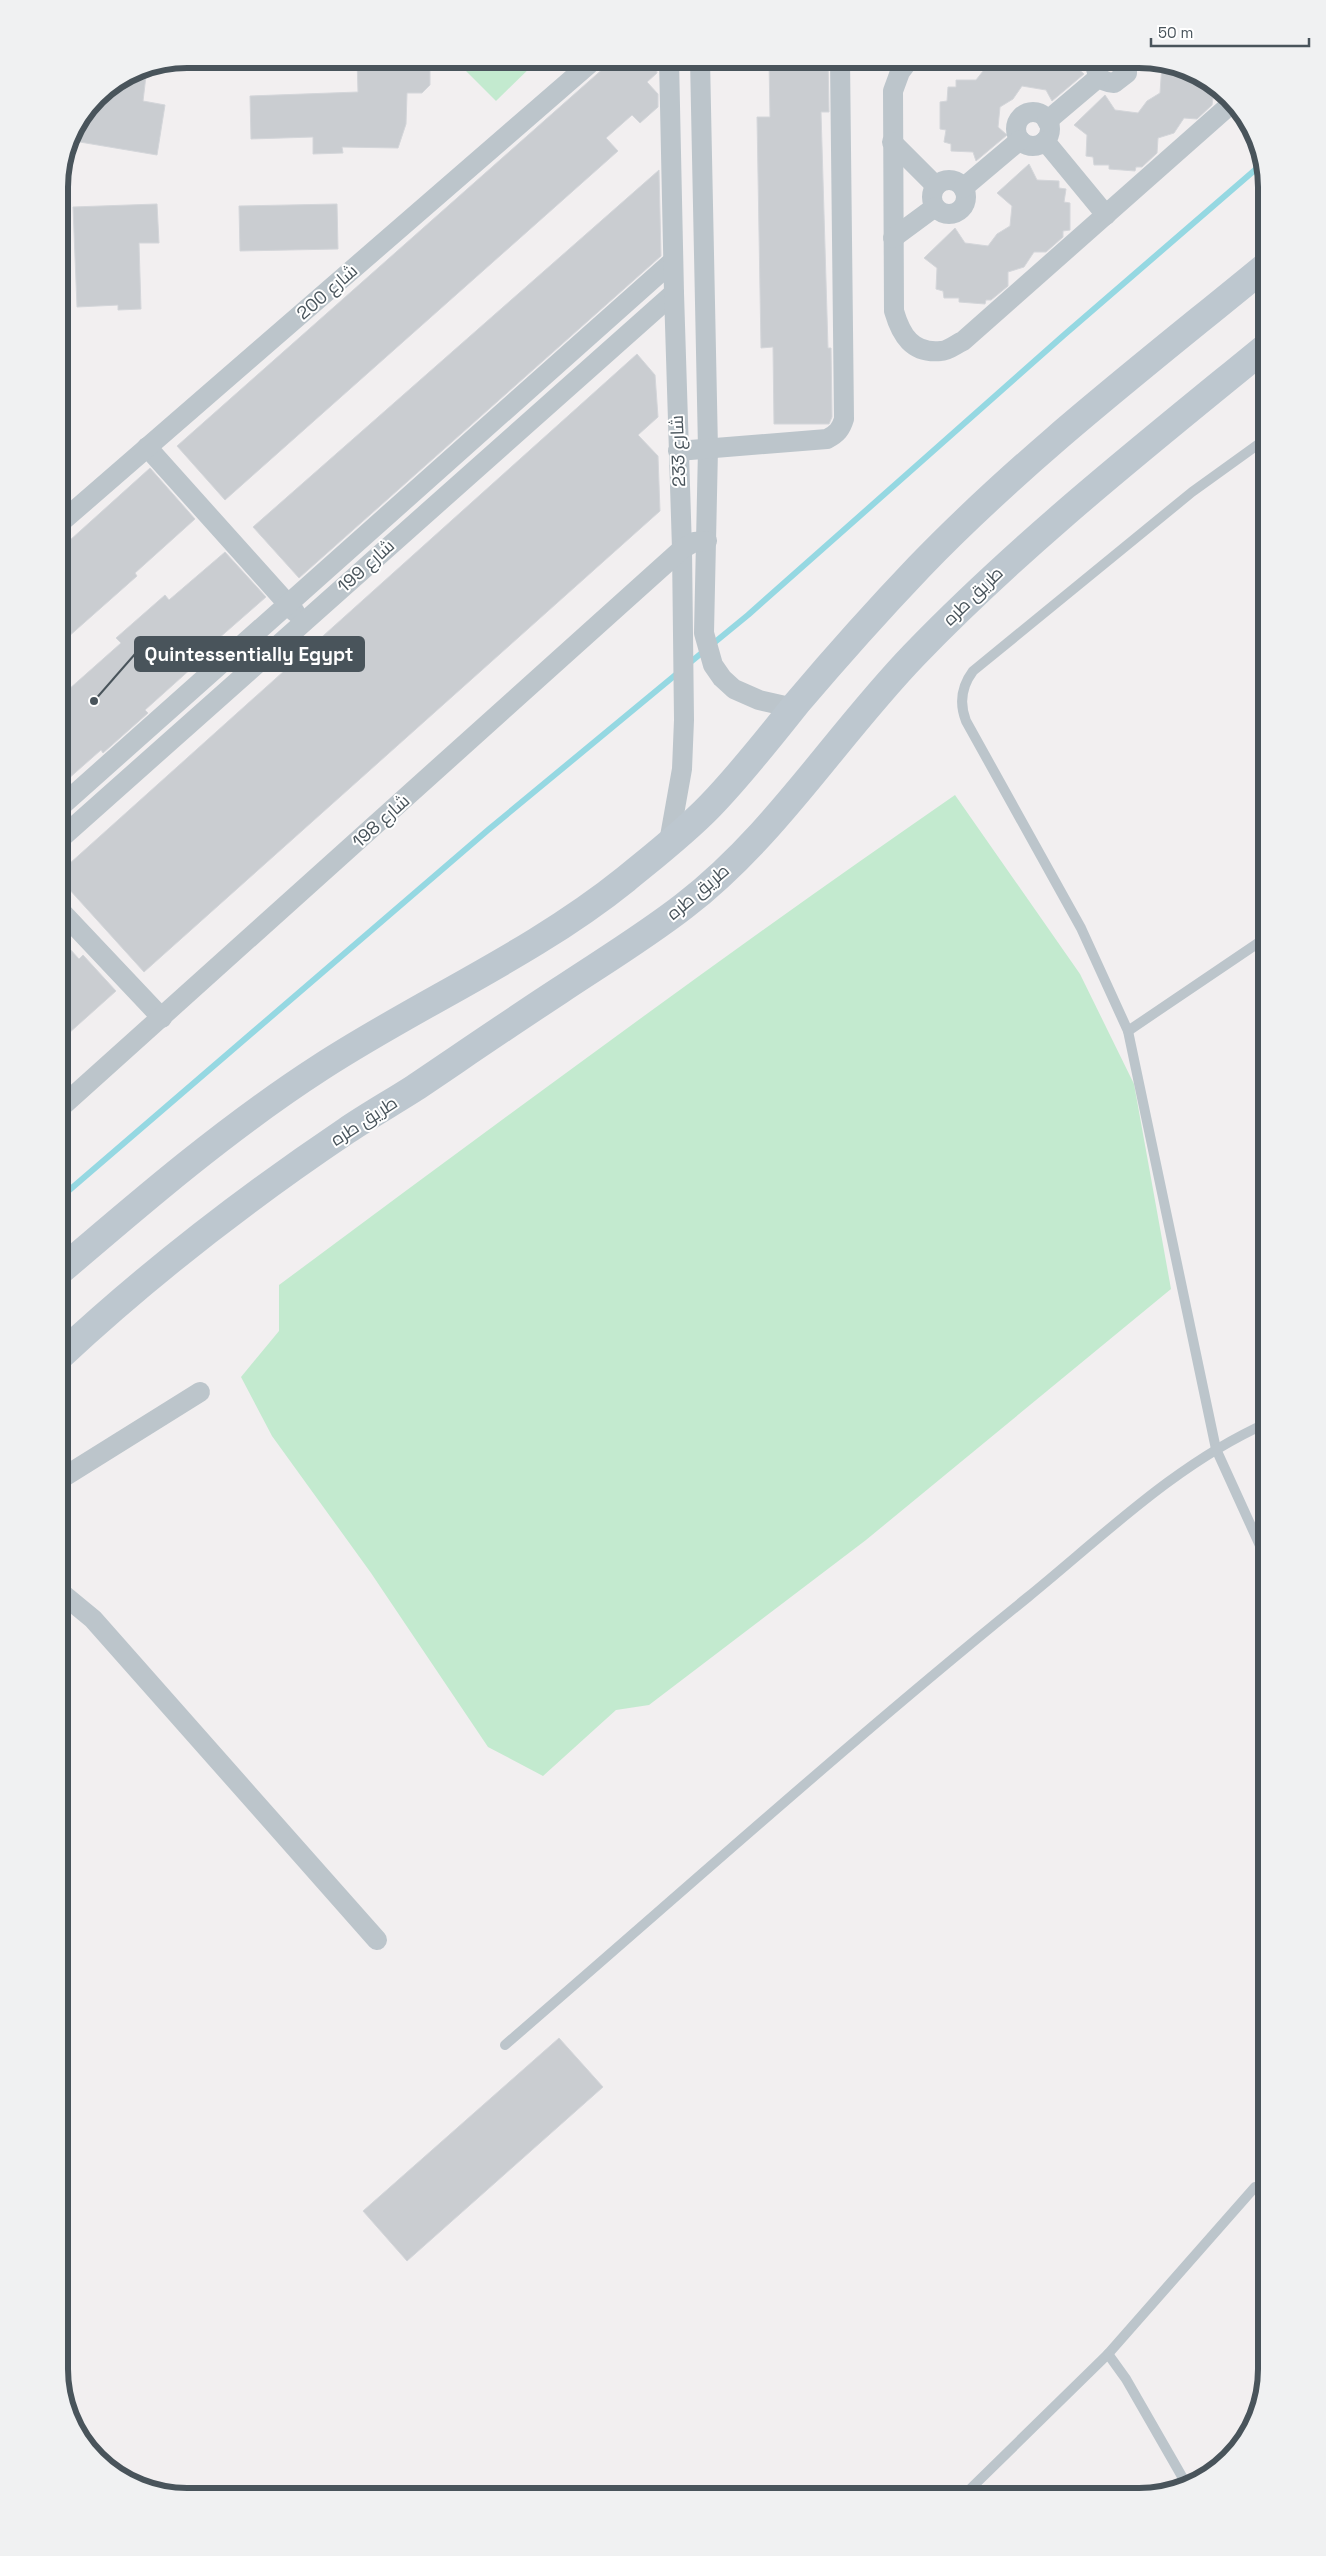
<svg xmlns="http://www.w3.org/2000/svg" width="1326" height="2556" font-family="'Space Grotesk',Cairo,sans-serif">
  <rect width="100%" height="100%" fill="#f2eff0"/>
  <!-- green -->
  <g fill="#c3eacf">
    <path d="M 454,59 L 539,59 L 496,101 Z"/>
    <path d="M 955,795 L 1080,974 L 1134,1084 L 1171,1289 L 866,1540 L 649,1705 L 616,1710 L 543,1776 L 488,1747 L 371,1573 L 272,1436 L 241,1377 L 279,1331 L 279,1285 C 503,1119 726,953 955,795 Z"/>
  </g>
  <g fill="none" stroke-linecap="round" stroke-linejoin="round">
    <!-- stream -->
    <g stroke="#95d8e2" stroke-width="6">
      <path d="M 687,665 L 748,615 L 1064,335 L 1263,163"/>
      <path d="M 59,1199 L 488,830 L 679,672"/>
    </g>
  </g>
  <!-- building -->
  <g fill="#cacdd1" stroke="#d4d6da">
    <path d="M 357,59 L 430,59 L 430,85 L 422,93 L 407,93 L 406,124 L 398,148 L 342,147 L 343,153 L 313,154 L 313,137 L 251,139 L 250,96 L 358,92 Z"/>
    <path d="M 614,59 L 655,59 L 657,73 L 647,82 L 658,94 L 658,107 L 640,123 L 632,115 L 606,138 L 618,151 L 225,500 L 177,446 Z"/>
    <path d="M 769,59 L 828,59 L 829,112 L 821,112 L 828,348 L 831,348 L 832,417 L 829,424 L 774,424 L 773,347 L 761,348 L 757,117 L 770,117 Z"/>
    <path d="M 1009,59 L 1074,59 L 1074,65 L 1084,74 L 1052,101 L 1046,90 L 1022,86 L 1013,99 L 1000,107 L 998,127 L 1007,135 L 976,161 L 973,152 L 951,151 L 951,144 L 944,142 L 946,130 L 940,129 L 940,102 L 947,101 L 948,87 L 956,87 L 956,80 L 976,80 L 987,66 Z"/>
    <path d="M 1162,64 L 1217,85 L 1224,94 L 1213,98 L 1212,105 L 1197,119 L 1184,118 L 1174,133 L 1158,138 L 1157,153 L 1142,167 L 1136,167 L 1135,171 L 1109,169 L 1109,165 L 1094,165 L 1093,157 L 1086,156 L 1087,135 L 1074,125 L 1105,95 L 1115,110 L 1138,113 L 1147,101 L 1160,93 Z"/>
    <path d="M 147,67 L 143,101 L 165,105 L 157,155 L 68,140 L 96,96 L 138,68 Z"/>
    <path d="M 1029,164 L 1037,180 L 1059,181 L 1059,188 L 1066,189 L 1064,202 L 1070,203 L 1070,230 L 1063,231 L 1063,237 L 1046,252 L 1034,252 L 1024,267 L 1008,272 L 1008,286 L 991,300 L 986,300 L 985,304 L 959,302 L 959,298 L 944,298 L 943,291 L 936,289 L 937,268 L 924,258 L 955,228 L 965,243 L 988,246 L 997,234 L 1010,226 L 1012,206 L 997,193 Z"/>
    <path d="M 659,170 L 661,256 L 299,578 L 253,527 Z"/>
    <path d="M 157,204 L 159,243 L 139,243 L 141,309 L 118,310 L 118,305 L 77,307 L 73,207 Z"/>
    <path d="M 337,204 L 338,249 L 240,251 L 239,206 Z"/>
    <path d="M 637,354 L 655,375 L 658,417 L 638,435 L 658,456 L 660,511 L 144,972 L 59,878 L 59,873 Z"/>
    <path d="M 150,468 L 195,519 L 135,573 L 137,576 L 59,645 L 59,550 Z"/>
    <path d="M 225,552 L 266,597 L 210,646 L 213,649 L 145,710 L 148,713 L 103,753 L 101,750 L 59,787 L 59,698 L 121,643 L 116,638 L 165,595 L 169,600 Z"/>
    <path d="M 59,937 L 79,959 L 83,955 L 116,991 L 59,1042 Z"/>
    <path d="M 559,2038 L 603,2087 L 407,2261 L 363,2211 Z"/>
  </g>
  <g fill="none" stroke-linecap="round" stroke-linejoin="round">
    <!-- lane -->
    <g stroke="#bcc5cb" stroke-width="10">
      <path d="M 1128,1031 L 1267,937"/>
      <path d="M 1267,1561 L 1216,1449 L 1128,1031 L 1081,928 L 966,721 C 959,703 961,687 973,671 L 1192,492 L 1267,438"/>
      <path d="M 505,2045 C 679,1895 850,1741 1028,1597 C 1104,1535 1177,1463 1267,1423"/>
      <path d="M 1108,2354 L 1255,2187"/>
      <path d="M 962,2497 L 1108,2354 L 1126,2379 L 1188,2487"/>
    </g>
    <!-- street -->
    <g stroke="#bcc5cb" stroke-width="20">
      <path d="M 700,59 L 708,449 L 704,633 L 713,665 L 722,678 L 734,689 L 759,700 L 794,708"/>
      <path d="M 910,59 L 900,72 L 893,91 L 894,311 C 901,335 912,354 941,351 C 948,351 956,344 963,341 L 1231,104"/>
      <path d="M 1097,59 C 1093,73 1100,82 1114,83 L 1127,73 L 1127,59"/>
      <circle cx="1033" cy="129" r="17"/>
      <path d="M 1047,121 L 1099,77"/>
      <path d="M 1045,141 L 1106,215"/>
      <path d="M 892,142 L 936,186"/>
      <circle cx="949" cy="197" r="17"/>
      <path d="M 963,188 L 1020,140"/>
      <path d="M 893,238 L 935,207"/>
      <path d="M 147,447 L 295,612"/>
      <path d="M 678,451 L 827,439 C 837,434 841,429 844,419 L 840,59"/>
      <path d="M 59,524 L 595,59"/>
      <path d="M 59,808 L 673,261"/>
      <path d="M 59,840 L 674,293"/>
      <path d="M 669,842 L 682,769 L 684,720 L 682,549 L 674,293 L 669,59"/>
      <path d="M 59,909 L 162,1018"/>
      <path d="M 59,1109 L 682,549 L 694,542 L 707,541"/>
      <path d="M 59,1480 L 200,1392"/>
      <path d="M 59,1591 L 93,1619 L 377,1940"/>
    </g>
    <!-- secondary -->
    <g stroke="#bdc7cf" stroke-width="28">
      <path d="M 59,1272 C 143,1200 228,1127 321,1067 C 421,1002 533,954 626,879 C 654,856 685,832 710,806 C 741,774 769,738 797,703 C 836,657 877,611 919,567 C 1026,456 1149,362 1267,265"/>
      <path d="M 59,1357 C 148,1274 245,1199 346,1131 C 368,1116 391,1103 413,1089 C 462,1056 510,1023 559,991 C 601,963 644,937 684,906 C 775,836 835,737 914,655 C 1023,542 1146,445 1267,346"/>
    </g>
  </g>
  <g text-anchor="middle" stroke-width="4" stroke-linejoin="round" paint-order="stroke">
    <!-- street labels -->
    <g font-size="18" fill="#49545b" stroke="#fff">
      <text transform="translate(327 292) rotate(-41)" y="6">شارع 200</text>
      <text transform="translate(678 451) rotate(-92)" y="6">شارع 233</text>
      <text transform="translate(366 566) rotate(-42)" y="6">شارع 199</text>
      <text transform="translate(973 596) rotate(-44)" y="6">طريق طره</text>
      <text transform="translate(381 821) rotate(-42)" y="6">شارع 198</text>
      <text transform="translate(698 892) rotate(-40)" y="6">طريق طره</text>
      <text transform="translate(364 1121) rotate(-33)" y="6">طريق طره</text>
    </g>
  </g>
  <!-- crop -->
  <path d="M0 0H1326V2556H0ZM187 68H1139A119 119 0 0 1 1258 187V2369A119 119 0 0 1 1139 2488H187A119 119 0 0 1 68 2369V187A119 119 0 0 1 187 68Z" fill="#f0f1f2" fill-rule="evenodd"/>
  <path fill="none" stroke="#49545b" stroke-width="6" d="M187 68H1139A119 119 0 0 1 1258 187V2369A119 119 0 0 1 1139 2488H187A119 119 0 0 1 68 2369V187A119 119 0 0 1 187 68Z"/>
  <!-- callouts -->
  <path fill="none" stroke="#49545b" stroke-width="2" d="M94 701L135 654"/>
  <circle fill="#49545b" stroke="#fff" stroke-width="2" cx="94" cy="701" r="5"/>
  <rect fill="#49545b" stroke="#49545b" stroke-width="2" x="135" y="637" width="229" height="34" rx="5"/>
  <g font-size="19" text-anchor="middle" font-weight="bold" fill="#fff">
    <text x="249" y="661">Quintessentially Egypt</text>
  </g>
  <!-- scale -->
  <path d="M1151 38v8h158v-8" fill="none" stroke="#49545b" stroke-width="2.5"/>
  <text x="1158" y="38" font-size="15" fill="#49545b" stroke="#ffffff" stroke-width="4" paint-order="stroke">50 m</text>
</svg>
